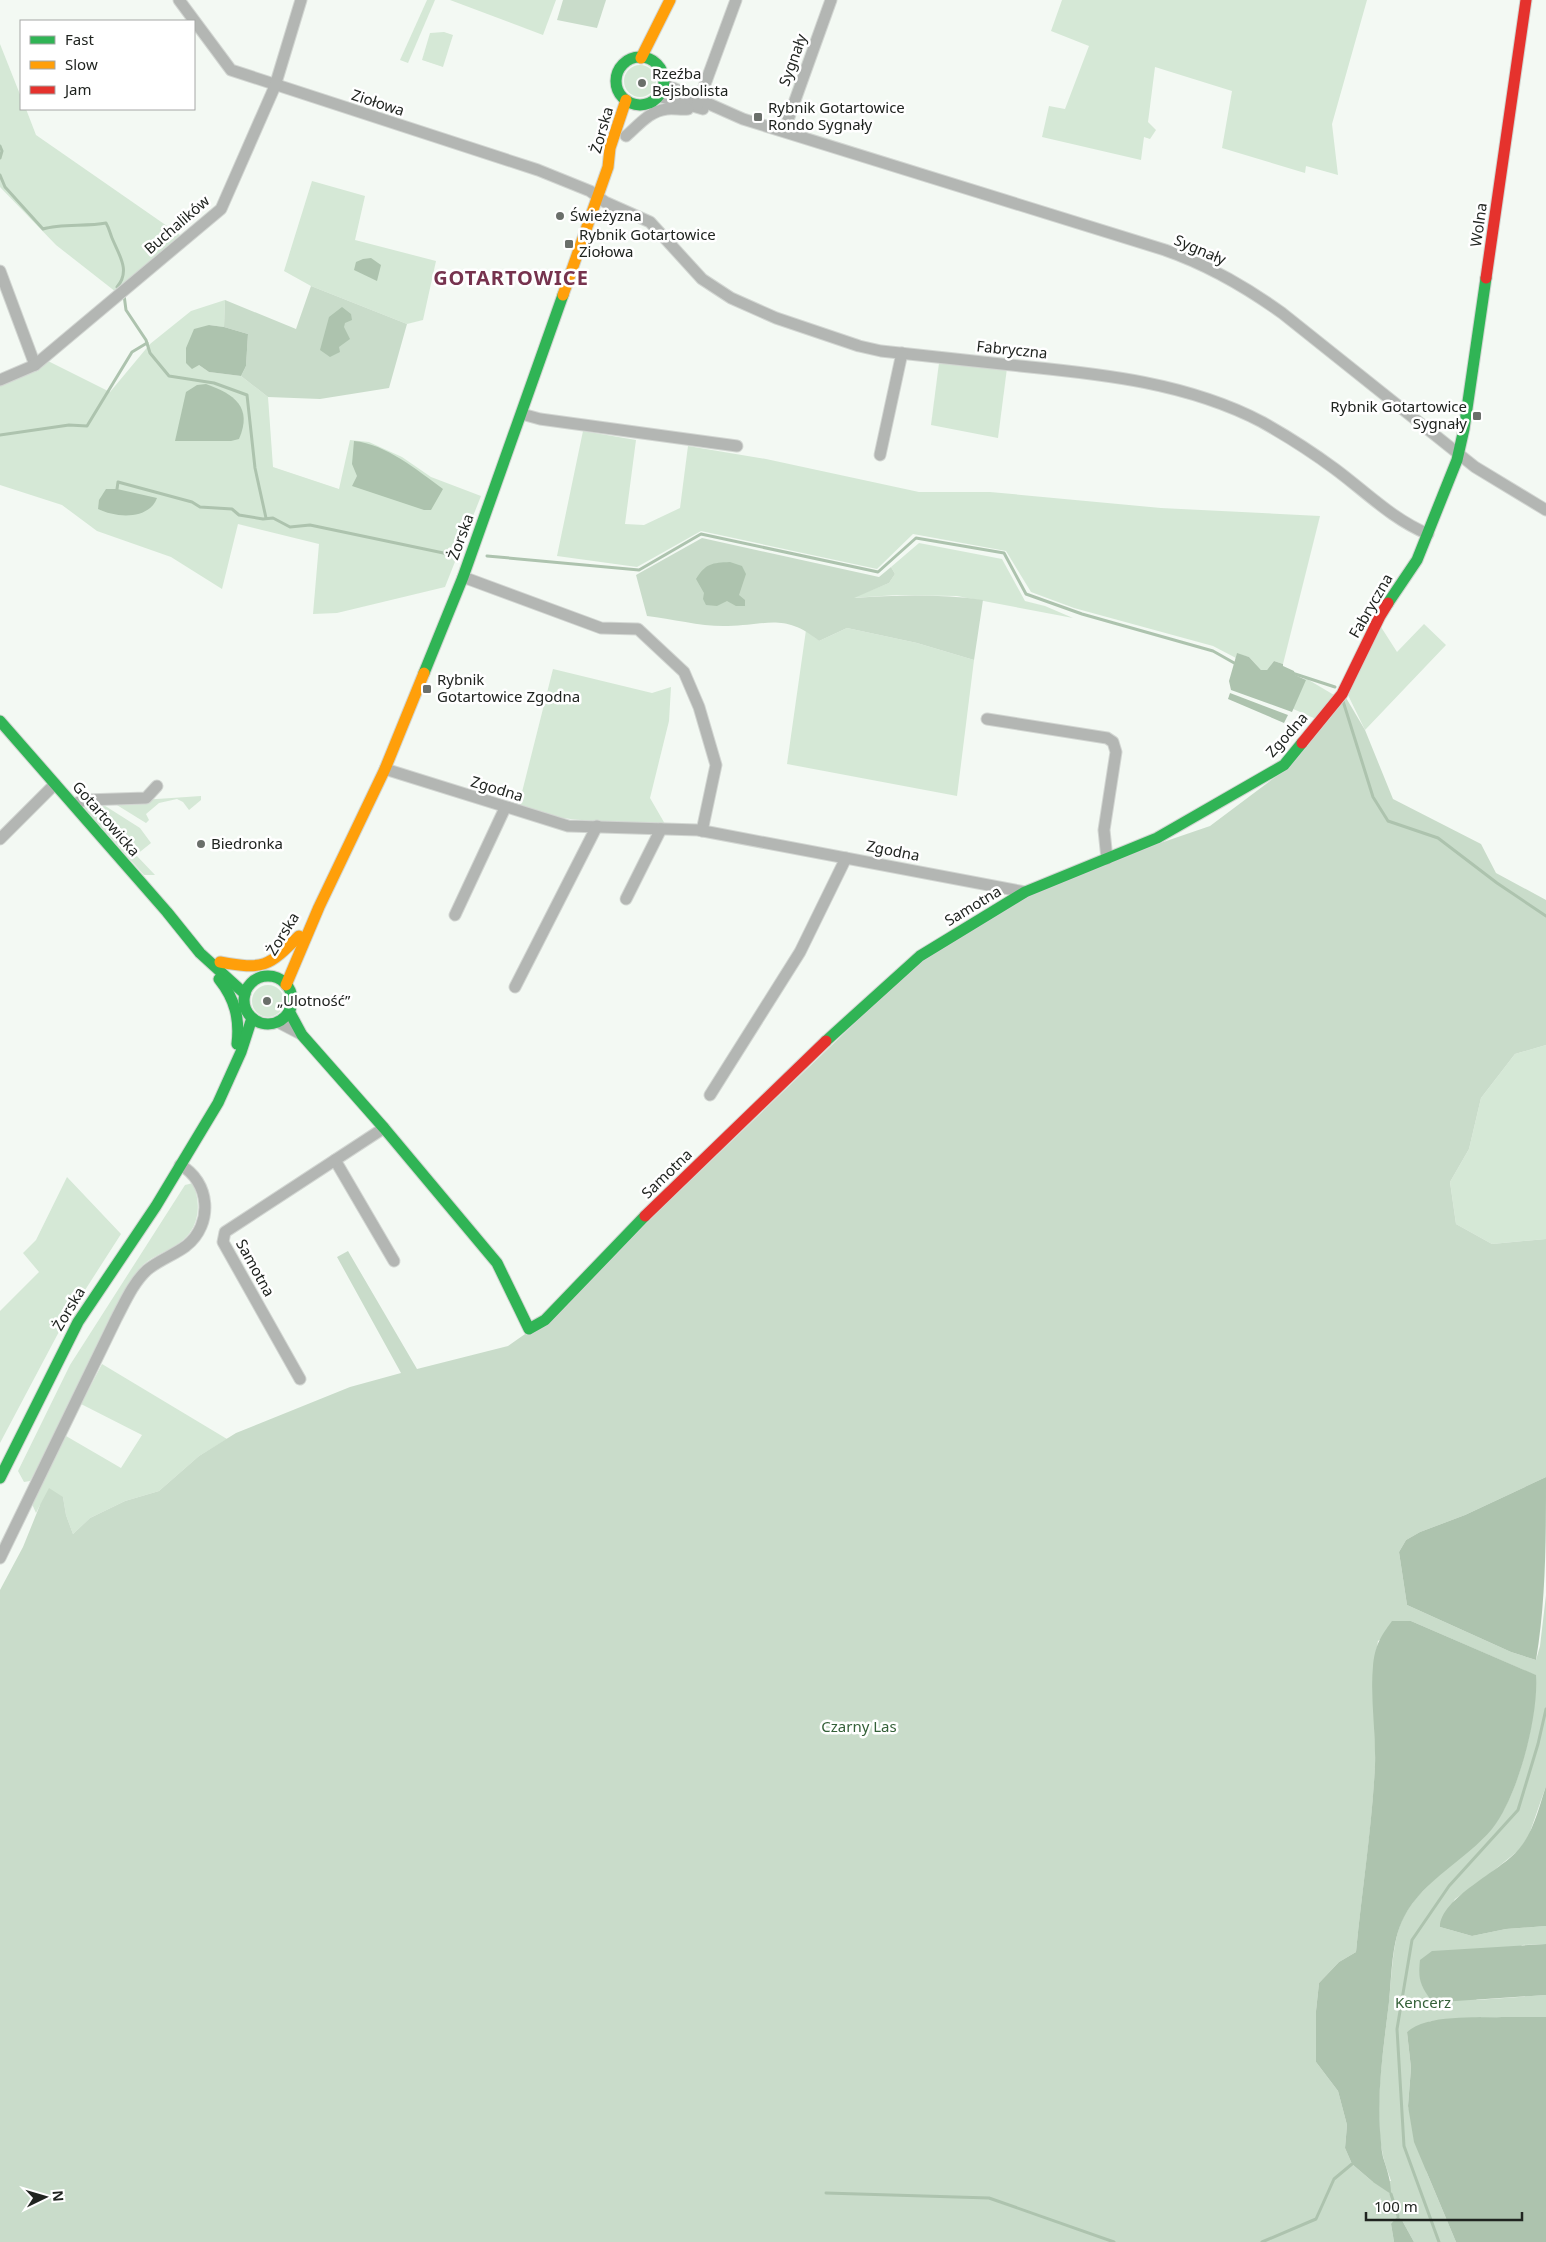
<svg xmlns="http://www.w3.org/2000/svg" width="1546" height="2242" font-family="'Noto Sans',sans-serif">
  <rect width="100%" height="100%" fill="#f3f9f3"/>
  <!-- green -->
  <g fill="#d5e8d6">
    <path d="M 427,0 L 435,0 L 408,63 L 400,60 Z"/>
    <path d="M 450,0 L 556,0 L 543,35 Z"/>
    <path d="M 1062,0 L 1367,0 L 1332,124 L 1338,175 L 1306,166 L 1305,173 L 1222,148 L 1232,91 L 1155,67 L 1148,122 L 1156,130 L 1150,139 L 1144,137 L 1141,160 L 1042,137 L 1049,106 L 1065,109 L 1089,46 L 1051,31 Z"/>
    <path d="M 444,32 L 453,35 L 443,67 L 422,60 L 430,33 Z"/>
    <path d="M 0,44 L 21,97 L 21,109 L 26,109 L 36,135 L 180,235 L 116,292 L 56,245 L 0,187 Z"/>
    <circle cx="640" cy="81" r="16"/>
    <path d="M 312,181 L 365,196 L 355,240 L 436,261 L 423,320 L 407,324 L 311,286 L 284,271 Z"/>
    <path d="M 225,300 L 224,327 L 209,325 L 199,365 L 209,372 L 241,376 L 268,397 L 273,467 L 339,489 L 350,440 L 369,442 L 402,457 L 431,477 L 481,496 L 445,587 L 337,613 L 313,614 L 319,544 L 238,524 L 222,589 L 171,557 L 97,531 L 62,505 L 0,485 L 0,385 L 48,361 L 110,392 L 150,344 L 191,311 Z"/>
    <path d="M 939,363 L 1007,368 L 998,438 L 931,425 Z"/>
    <path d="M 583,431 L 636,440 L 625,524 L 644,525 L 680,508 L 688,446 L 766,459 L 919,492 L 990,492 L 1161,508 L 1320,516 L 1283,664 L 1274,661 L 1267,670 L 1261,670 L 1249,657 L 1237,654 L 1236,658 L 1213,646 L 1074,608 L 1031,592 L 1006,551 L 913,534 L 877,569 L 701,531 L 637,567 L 557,556 Z"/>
    <path d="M 919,543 L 1002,559 L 1025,601 L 1045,606 L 1073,618 L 957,596 L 897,595 L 852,598 L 889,583 L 895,574 L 891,567 Z"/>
    <path d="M 1424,624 L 1446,645 L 1365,730 L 1347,693 L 1381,627 L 1397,652 Z"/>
    <path d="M 847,628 L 917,643 L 974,660 L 957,796 L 787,764 L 806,630 L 819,641 Z"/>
    <path d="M 553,669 L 652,693 L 671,687 L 669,721 L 650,798 L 665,824 C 615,822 566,823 518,808 Z"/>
    <path d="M 1307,679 L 1334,695 L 1316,719 L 1291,708 L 1302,680 Z"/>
    <path d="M 201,796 L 201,800 L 189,810 L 183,802 L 177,799 L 159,803 L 146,814 L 149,820 L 146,823 L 112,802 C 123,803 133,806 142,800 Z"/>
    <path d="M 99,802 L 140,828 L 151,843 L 136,855 L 155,875 L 144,875 L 84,808 L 84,804 Z"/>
    <circle cx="268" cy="1001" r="16"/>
    <path d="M 1546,1045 L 1546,1239 L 1492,1244 L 1456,1224 L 1450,1182 L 1469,1149 L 1481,1098 L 1515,1054 Z"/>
    <path d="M 67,1177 L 121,1234 L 62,1326 L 0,1443 L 0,1311 L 39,1272 L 23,1253 L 36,1240 Z"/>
    <path d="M 193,1183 C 203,1208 198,1234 173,1247 C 161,1254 149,1258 140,1268 L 114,1311 L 43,1458 L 30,1481 L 24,1482 L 18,1471 L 70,1365 L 185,1185 Z"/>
    <path d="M 102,1364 L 227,1439 L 199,1456 L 159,1491 L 125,1501 L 90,1518 L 73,1534 L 66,1515 L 63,1497 L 40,1505 L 36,1513 L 32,1504 L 66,1436 L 121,1468 L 142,1435 L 81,1404 Z"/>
  </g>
  <!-- forest -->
  <g fill="#c9dcca" fill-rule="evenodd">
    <path d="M 563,0 L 606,0 L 597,28 L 557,20 Z"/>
    <path d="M 311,286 L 407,324 L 389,388 L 320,399 L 268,397 L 241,376 L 246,366 L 248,334 L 224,327 L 225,300 L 296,329 Z"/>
    <path d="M 702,538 L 879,577 L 891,567 L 895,574 L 889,583 L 854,598 C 897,595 940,594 983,600 L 974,660 L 917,643 L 847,628 L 819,641 C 785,613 767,625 728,626 C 703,627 673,619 647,616 L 636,575 Z"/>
    <path d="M 1345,696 L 1365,730 L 1393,799 L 1481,844 L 1496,873 L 1546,900 L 1546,1045 L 1515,1054 L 1481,1098 L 1469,1149 L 1450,1182 L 1456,1224 L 1492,1244 L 1546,1239 L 1546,1477 L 1465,1515 L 1420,1532 L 1406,1540 L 1399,1552 L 1407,1605 L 1511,1652 L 1536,1660 L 1540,1646 L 1546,1595 L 1546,1786 L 1529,1835 L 1519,1850 L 1477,1884 L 1455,1899 L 1440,1927 L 1472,1936 L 1506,1929 L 1546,1926 L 1546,1944 L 1522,1945 L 1476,2000 L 1546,1995 L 1546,2017 L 1502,2017 L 1431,2021 L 1407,2032 L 1411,2068 L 1408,2106 L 1427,2173 L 1456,2242 L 1414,2242 L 1403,2222 L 1391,2224 L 1394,2242 L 0,2242 L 0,1590 L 23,1547 L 40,1505 L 49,1488 L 63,1497 L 66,1515 L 73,1534 L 90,1518 L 125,1501 L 159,1491 L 199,1456 L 236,1433 L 350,1387 L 401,1373 L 337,1257 L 348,1251 L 417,1369 L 508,1346 L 545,1320 L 927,954 L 1032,894 L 1108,861 L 1210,826 L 1290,766 ZM 1411,1621 L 1535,1675 C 1539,1713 1517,1803 1489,1831 C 1462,1859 1424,1881 1404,1916 C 1392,1939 1392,1976 1389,2001 C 1384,2049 1373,2108 1383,2156 C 1385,2164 1388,2172 1391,2181 L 1373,2182 L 1352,2164 L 1345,2148 L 1347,2125 L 1338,2091 L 1316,2062 L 1316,2011 L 1319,1983 L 1339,1962 L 1356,1952 C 1362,1890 1372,1828 1375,1766 C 1376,1723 1370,1683 1378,1641 Z"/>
  </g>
  <!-- water -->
  <g fill="#adc3ae">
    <path d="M 371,258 L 381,265 L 377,281 L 354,270 L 356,262 L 363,259 Z"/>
    <path d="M 342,307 L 351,314 L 352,320 L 345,323 L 344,327 L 350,339 L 339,347 L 340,352 L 330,357 L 320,350 L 329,317 Z"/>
    <path d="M 209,325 L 224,327 L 248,334 L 246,366 L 241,376 L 209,372 L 199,365 L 192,369 L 186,363 L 186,348 L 194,329 Z"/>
    <path d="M 206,384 C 234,394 253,407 239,439 L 231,441 L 175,441 L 186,392 L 197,385 Z"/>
    <path d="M 354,441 C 386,444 417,470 443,489 L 431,510 L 424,510 L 352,486 L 357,476 L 352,464 Z"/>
    <path d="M 106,489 L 117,489 L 157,498 C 149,520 116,518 98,509 L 99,500 Z"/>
    <path d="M 730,562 L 742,566 L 746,574 L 739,595 L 745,600 L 745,606 L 736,606 L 727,601 L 717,606 L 706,605 L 703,599 L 704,593 L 696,579 C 706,563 712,563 730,562 Z"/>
    <path d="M 1237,653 L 1249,657 L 1261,670 L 1267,670 L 1274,661 L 1283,664 L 1283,666 L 1294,671 L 1295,675 L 1306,680 L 1292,712 L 1231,690 L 1229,681 Z"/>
    <path d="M 1230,693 L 1288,715 L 1284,723 L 1228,699 Z"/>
    <path d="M 1546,1477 C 1546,1537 1546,1602 1536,1660 L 1511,1652 L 1407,1605 L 1399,1552 L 1406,1540 L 1420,1532 L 1465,1515 Z"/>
    <path d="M 1392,1621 L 1411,1621 L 1536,1675 C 1539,1715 1518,1797 1492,1829 C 1466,1860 1424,1879 1404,1917 C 1391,1942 1392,1975 1389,2002 C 1384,2045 1377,2088 1380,2131 C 1381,2139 1381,2149 1383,2157 C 1387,2170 1391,2180 1391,2194 L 1373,2182 L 1352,2164 L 1345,2148 L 1347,2125 L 1338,2091 L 1316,2062 L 1316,2011 L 1319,1983 L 1339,1962 L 1356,1952 C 1362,1889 1372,1827 1375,1765 C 1376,1732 1370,1698 1373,1666 C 1375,1646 1380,1637 1392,1621 Z"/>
    <path d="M 1546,1786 L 1546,1926 L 1506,1929 L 1472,1936 L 1440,1927 C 1440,1898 1501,1871 1519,1849 C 1534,1831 1539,1807 1546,1786 Z"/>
    <path d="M 1546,1944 L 1546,1995 L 1441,2002 L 1431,2000 C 1420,1985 1418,1979 1420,1960 L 1432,1951 Z"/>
    <path d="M 1502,2017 L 1546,2017 L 1546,2242 L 1456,2242 L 1414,2142 L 1408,2106 L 1411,2068 L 1407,2032 C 1427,2014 1476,2018 1502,2017 Z"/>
    <path d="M 1398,2216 L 1403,2222 L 1414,2242 L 1394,2242 L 1391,2224 Z"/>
  </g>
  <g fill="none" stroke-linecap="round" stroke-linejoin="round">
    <!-- stream -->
    <g stroke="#adc3ae" stroke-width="3">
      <path d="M 0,146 L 2,151 L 0,158"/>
      <path d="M 0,175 L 5,187 L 43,229 C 61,223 86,227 106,223 C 109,228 110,233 112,238 C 119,255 131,271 117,287"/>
      <path d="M 124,295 L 126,310 L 146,340 L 150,353 L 169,376 L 214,383 L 247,395 L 255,468 L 266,518"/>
      <path d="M 0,435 L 69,425 L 87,426 L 132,352 L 147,343"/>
      <path d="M 117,489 L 118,482 L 192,502 L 200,507 L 232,509 L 239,515 L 263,519 L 273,518 L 290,527 L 310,525 L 453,555"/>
      <path d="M 487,556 L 639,570 L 701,534 L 878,572 L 916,538 L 1004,553 L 1026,594 L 1082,614 L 1213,651 L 1236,664"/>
      <path d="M 1292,673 L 1335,687"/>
      <path d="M 1343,701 L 1373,797 L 1388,821 L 1438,838 L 1497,883 L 1546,916"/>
      <path d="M 826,2193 L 989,2198 L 1114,2242"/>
      <path d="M 1391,2194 L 1398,2216"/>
      <path d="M 1262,2242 L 1316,2219 L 1334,2179 L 1352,2164"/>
      <path d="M 1439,2242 L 1404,2146 L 1397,2029 L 1412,1940 L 1449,1886 L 1518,1810 L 1538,1744 L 1546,1709"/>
    </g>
    <!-- street casing -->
    <g stroke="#d2d6d2" stroke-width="13">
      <g id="street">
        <path d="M 179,0 L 231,70 L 538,170 L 590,191 L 605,202 L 650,222 L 702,279 L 731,298 L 776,318 L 859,346 L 881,351 C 927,356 974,361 1020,366 C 1102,374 1188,383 1262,422 C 1287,436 1312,452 1335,469 C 1366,492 1392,519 1428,534"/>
        <path d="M 664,84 L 743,119 L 1165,250 C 1208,265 1246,287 1282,313 L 1475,467 L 1546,510"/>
        <path d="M 658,96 L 703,109"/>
        <path d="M 697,106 L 736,0"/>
        <path d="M 784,131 L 831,0"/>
        <path d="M 626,136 C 639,125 649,111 667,109 C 674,108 681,110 688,109"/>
        <path d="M 0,271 L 35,365"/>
        <path d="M 0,380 L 35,365 L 221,209 L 275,86 L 301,0"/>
        <path d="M 522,414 L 540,419 L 737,446"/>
        <path d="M 880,455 L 902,353"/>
        <path d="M 463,577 L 601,628 L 638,629 L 684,672 L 699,707 L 716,765 L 702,831"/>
        <path d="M 987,719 L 1107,738 L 1113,742 L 1116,752 L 1104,830 L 1107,859"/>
        <path d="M 385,769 L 568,826 L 698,830 L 1025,892"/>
        <path d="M 74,804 L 85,800 L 146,798 L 157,786"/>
        <path d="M 0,839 L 55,784"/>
        <path d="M 626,899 L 661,829"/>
        <path d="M 455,915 L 505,808"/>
        <path d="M 515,987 L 597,826"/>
        <path d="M 278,1022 L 301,1034"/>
        <path d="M 710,1095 L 800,952 L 846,858"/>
        <path d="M 335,1160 L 394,1261"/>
        <path d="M 300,1379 L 223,1242 L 225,1232 L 384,1128"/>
        <path d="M 0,1558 L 116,1319 C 125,1302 133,1283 147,1270 C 159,1260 174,1255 186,1246 C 214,1224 210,1181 180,1165"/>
      </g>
    </g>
    <!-- fast casing -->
    <g stroke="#d2d6d2" stroke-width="13">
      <g id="fast">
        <circle cx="640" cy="81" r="24"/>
        <path d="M 1388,603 L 1417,560 L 1457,460 L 1464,429 L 1486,278"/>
        <path d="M 424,673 L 463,577 L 563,295"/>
        <path d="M 0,721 L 167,912 L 200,953 L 245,994"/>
        <circle cx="268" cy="1000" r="24"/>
        <path d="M 219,979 C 235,999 240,1019 237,1044"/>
        <path d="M 289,1011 L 302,1035 L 384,1128 L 497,1263 L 529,1329 L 545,1320 L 645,1216"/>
        <path d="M 826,1041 L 920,956 L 1025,892 L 1157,838 L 1284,765 L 1302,743"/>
        <path d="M 0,1478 L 78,1322 L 156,1206 L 218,1103 L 241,1052 L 252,1018"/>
      </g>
    </g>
    <!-- slow casing -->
    <g stroke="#d2d6d2" stroke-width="13">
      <g id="slow">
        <path d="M 641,58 L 670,0"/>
        <path d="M 563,295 L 608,167 L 610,148 L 626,100"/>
        <path d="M 220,962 C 264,970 268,967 299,936"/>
        <path d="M 286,985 L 319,907 L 385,769 L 424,673"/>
      </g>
    </g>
    <!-- jam casing -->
    <g stroke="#d2d6d2" stroke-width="13">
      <g id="jam">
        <path d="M 1486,278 L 1526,0"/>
        <path d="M 1302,743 L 1342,694 L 1380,616 L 1388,603"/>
        <path d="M 645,1216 L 826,1041"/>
      </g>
    </g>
    <!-- street -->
    <use href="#street" stroke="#b3b6b3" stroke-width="11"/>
    <!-- fast -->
    <use href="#fast" stroke="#30b455" stroke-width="11"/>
    <!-- slow -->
    <use href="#slow" stroke="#ff9f0a" stroke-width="11"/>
    <!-- jam -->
    <use href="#jam" stroke="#e5322d" stroke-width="11"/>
  </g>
  <!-- markers -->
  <g fill="#6a6f6a" stroke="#fff" stroke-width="2">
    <circle cx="642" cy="83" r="5"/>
    <rect x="753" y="112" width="10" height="10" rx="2.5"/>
    <circle cx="560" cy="216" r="5"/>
    <rect x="564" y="239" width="10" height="10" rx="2.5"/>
    <rect x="1472" y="411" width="10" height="10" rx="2.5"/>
    <rect x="422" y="684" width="10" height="10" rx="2.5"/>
    <circle cx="201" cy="844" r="5"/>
    <circle cx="267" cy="1001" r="5"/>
  </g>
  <g text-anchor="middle" stroke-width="5" stroke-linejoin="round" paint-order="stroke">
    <!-- street labels -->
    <g font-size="15" fill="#202420" stroke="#fff">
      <text transform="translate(793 60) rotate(-70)" y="5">Sygnały</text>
      <text transform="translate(378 103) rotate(18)" y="5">Ziołowa</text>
      <text transform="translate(602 130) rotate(-74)" y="5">Żorska</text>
      <text transform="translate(177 225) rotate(-41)" y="5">Buchalików</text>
      <text transform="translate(1479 225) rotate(-82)" y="5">Wolna</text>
      <text transform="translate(1200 250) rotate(23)" y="5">Sygnały</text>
      <text transform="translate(1012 350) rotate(6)" y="5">Fabryczna</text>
      <text transform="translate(461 537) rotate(-70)" y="5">Żorska</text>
      <text transform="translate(1371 606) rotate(-60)" y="5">Fabryczna</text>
      <text transform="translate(1287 735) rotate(-48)" y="5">Zgodna</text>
      <text transform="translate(497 789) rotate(17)" y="5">Zgodna</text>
      <text transform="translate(106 819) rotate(49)" y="5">Gotartowicka</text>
      <text transform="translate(893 851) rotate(11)" y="5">Zgodna</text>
      <text transform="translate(973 906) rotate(-31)" y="5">Samotna</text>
      <text transform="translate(283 934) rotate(-58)" y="5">Żorska</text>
      <text transform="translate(667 1174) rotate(-44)" y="5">Samotna</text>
      <text transform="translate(255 1268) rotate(61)" y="5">Samotna</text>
      <text transform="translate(69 1309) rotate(-59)" y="5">Żorska</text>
    </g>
    <!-- poi labels -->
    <g font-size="15" fill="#202420" stroke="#fff" text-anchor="start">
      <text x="652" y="79">Rzeźba<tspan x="652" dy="17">Bejsbolista</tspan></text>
      <text x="768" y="113">Rybnik Gotartowice<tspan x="768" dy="17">Rondo Sygnały</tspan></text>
      <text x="570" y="221">Świeżyzna</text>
      <text x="579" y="240">Rybnik Gotartowice<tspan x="579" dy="17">Ziołowa</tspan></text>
      <text x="1467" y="412" text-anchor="end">Rybnik Gotartowice<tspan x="1467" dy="17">Sygnały</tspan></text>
      <text x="437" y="685">Rybnik<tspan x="437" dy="17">Gotartowice Zgodna</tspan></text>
      <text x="211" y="849">Biedronka</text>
      <text x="277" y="1006">„Ulotność”</text>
    </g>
    <!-- park labels -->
    <g font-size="15" fill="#346038" stroke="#fff">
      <text x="859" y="1732">Czarny Las</text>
      <text x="1423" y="2008">Kencerz</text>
    </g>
    <!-- district labels -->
    <g font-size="20" font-weight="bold" letter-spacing="1" fill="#76334e" stroke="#fff">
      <text x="511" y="285">GOTARTOWICE</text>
    </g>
  </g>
  <!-- legend -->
  <rect x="20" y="20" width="175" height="90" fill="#ffffff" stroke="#a6a7a6"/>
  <rect x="30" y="36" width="25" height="8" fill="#30b455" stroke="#a6a7a6"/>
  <text x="65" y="45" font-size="15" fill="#202420">Fast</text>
  <rect x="30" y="61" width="25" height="8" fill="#ff9f0a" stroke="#a6a7a6"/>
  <text x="65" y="70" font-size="15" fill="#202420">Slow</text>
  <rect x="30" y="86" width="25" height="8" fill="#e5322d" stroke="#a6a7a6"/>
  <text x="65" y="95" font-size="15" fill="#202420">Jam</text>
  <!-- north arrow -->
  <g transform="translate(45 2197) rotate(85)" stroke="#ffffff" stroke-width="4" paint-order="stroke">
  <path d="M0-4L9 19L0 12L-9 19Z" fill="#202420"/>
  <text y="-8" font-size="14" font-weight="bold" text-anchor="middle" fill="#202420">N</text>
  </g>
  <!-- scale -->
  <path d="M1366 2212v8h156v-8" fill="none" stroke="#202420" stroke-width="2.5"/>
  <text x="1374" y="2212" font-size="15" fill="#202420" stroke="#ffffff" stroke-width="4" paint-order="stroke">100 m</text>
</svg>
